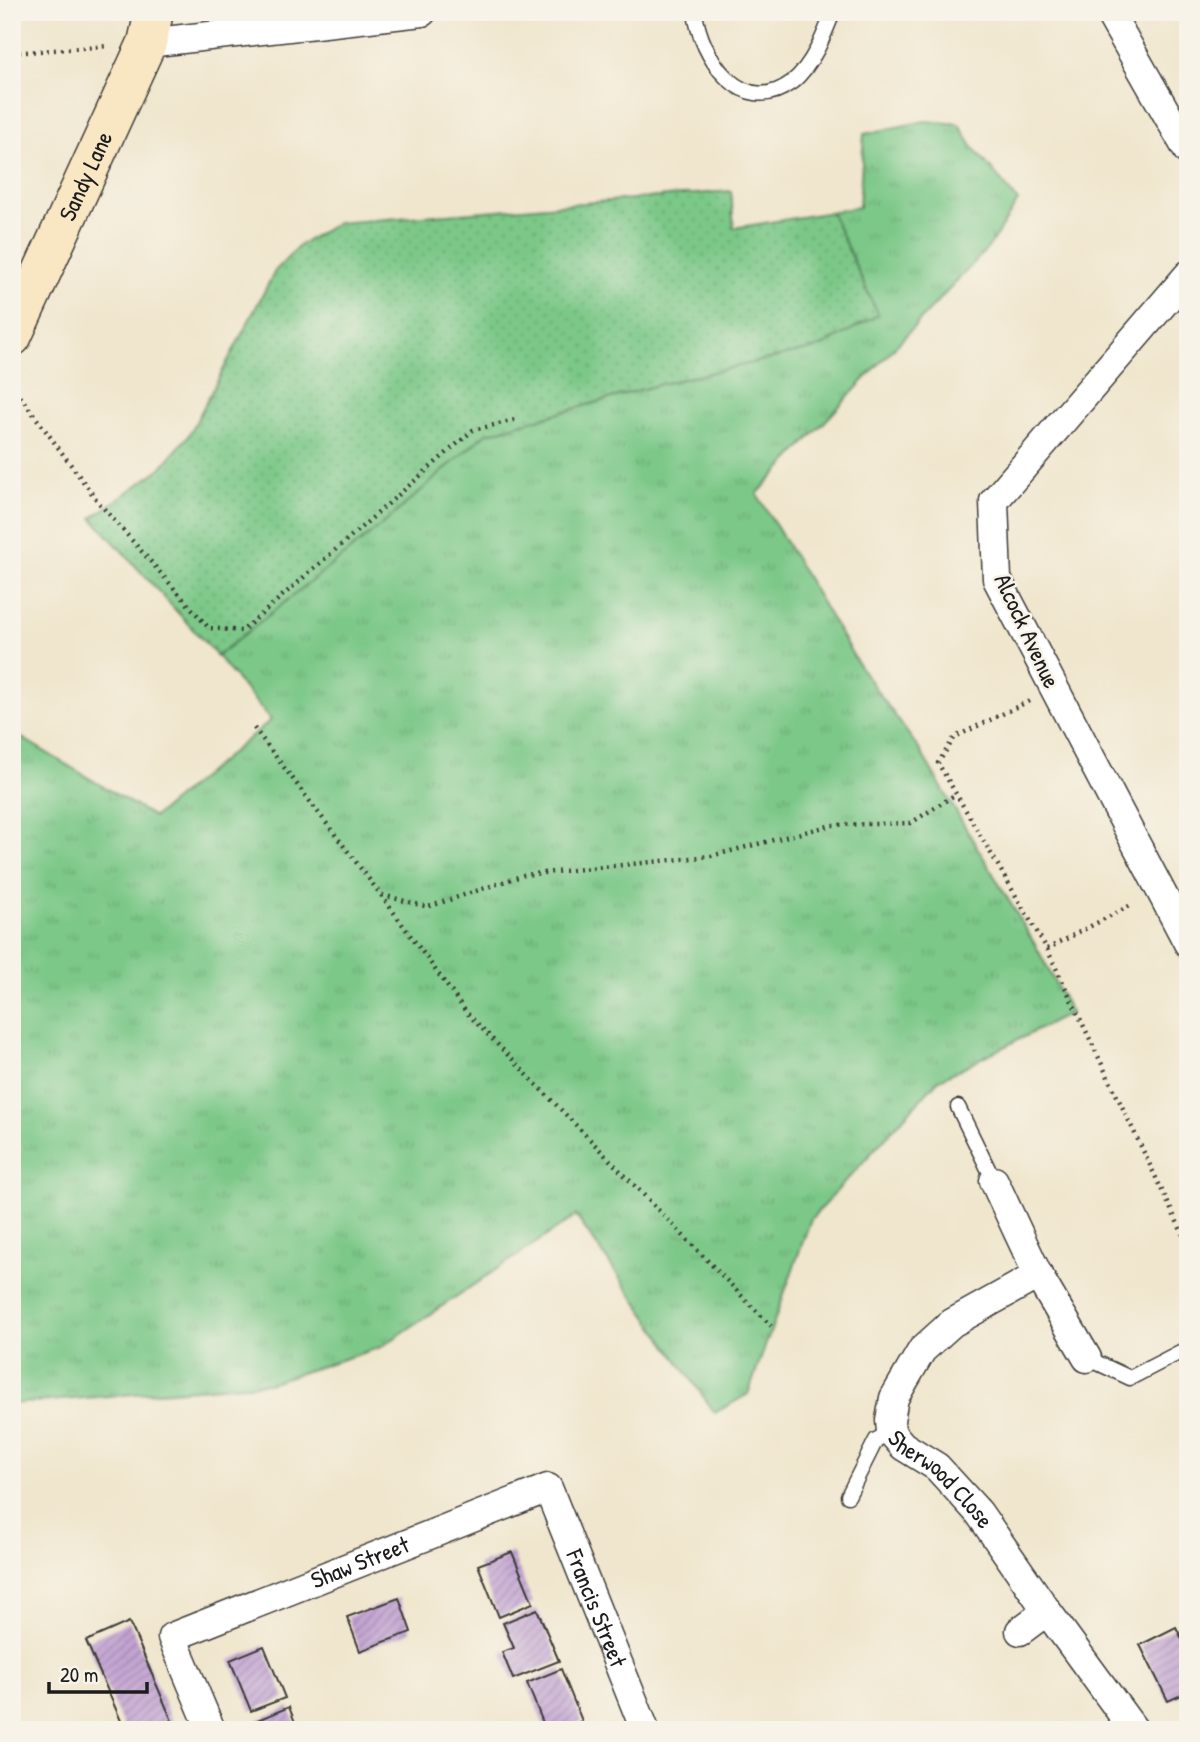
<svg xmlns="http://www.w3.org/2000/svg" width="1200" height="1742" font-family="'Patrick Hand',sans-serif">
  <defs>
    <pattern id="grass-tufts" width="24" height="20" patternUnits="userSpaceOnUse" patternTransform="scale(1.75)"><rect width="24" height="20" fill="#7bc888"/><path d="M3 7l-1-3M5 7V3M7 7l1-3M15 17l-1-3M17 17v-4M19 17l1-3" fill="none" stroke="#6aab75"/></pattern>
    <pattern id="garden-dots" width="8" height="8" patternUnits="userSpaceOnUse" patternTransform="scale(1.75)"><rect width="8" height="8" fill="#7bc888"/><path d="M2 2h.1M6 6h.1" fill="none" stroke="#6aab75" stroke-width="1.8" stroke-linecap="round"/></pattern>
    <pattern id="building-hatch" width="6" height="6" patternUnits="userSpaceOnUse" patternTransform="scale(1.75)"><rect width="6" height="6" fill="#c2a3d3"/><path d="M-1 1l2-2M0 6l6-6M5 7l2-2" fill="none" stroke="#9d84aa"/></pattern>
  </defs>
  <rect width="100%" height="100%" fill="#f7f3e8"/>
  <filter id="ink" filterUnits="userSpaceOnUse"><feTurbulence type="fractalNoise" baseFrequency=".0143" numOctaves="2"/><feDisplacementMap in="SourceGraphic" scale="14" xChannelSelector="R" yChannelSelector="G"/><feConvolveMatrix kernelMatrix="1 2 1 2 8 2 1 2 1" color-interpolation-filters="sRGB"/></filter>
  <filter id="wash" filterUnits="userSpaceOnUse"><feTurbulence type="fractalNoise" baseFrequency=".00686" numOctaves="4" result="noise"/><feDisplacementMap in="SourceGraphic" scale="28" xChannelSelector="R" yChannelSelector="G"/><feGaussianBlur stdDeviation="1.57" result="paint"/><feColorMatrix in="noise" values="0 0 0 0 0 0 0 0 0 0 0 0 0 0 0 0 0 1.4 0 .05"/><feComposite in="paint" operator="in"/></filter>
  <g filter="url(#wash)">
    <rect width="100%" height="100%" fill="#f0e6cd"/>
    <!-- grass -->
    <path fill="url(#grass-tufts)" stroke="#4c7252" stroke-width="2" d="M 925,121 L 959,124 L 971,145 L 1018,201 L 988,248 L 757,494 L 860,667 L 919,749 L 1037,948 L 1071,1013 L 938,1080 L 811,1219 L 748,1394 L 715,1413 L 576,1216 L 381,1347 L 269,1383 L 12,1404 L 12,732 L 154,817 L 271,720 L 217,656 L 383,524 L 485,434 L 661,384 L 820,347 L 878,315 L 831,212 L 859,207 L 864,134 Z"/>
    <!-- garden -->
    <path fill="url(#garden-dots)" stroke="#4c7252" stroke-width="2" d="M 731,191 L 734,228 L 831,212 L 878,315 L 820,347 L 661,384 L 485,434 L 383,524 L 217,656 L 92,518 L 161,468 L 189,435 L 275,271 L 300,245 L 337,223 Z"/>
    <g id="blocks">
      <!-- building -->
      <g fill="url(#building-hatch)">
        <path d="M 512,1552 L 533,1603 L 499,1617 L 478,1565 Z"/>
        <path d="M 399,1598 L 411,1632 L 360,1651 L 347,1617 Z"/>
        <path d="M 537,1609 L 559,1661 L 513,1679 L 502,1652 L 514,1648 L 503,1623 Z"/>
        <path d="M 129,1622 L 133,1630 L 176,1730 L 125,1730 L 86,1641 Z"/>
        <path d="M 1176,1627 L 1188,1651 L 1188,1692 L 1168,1701 L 1140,1645 Z"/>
        <path d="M 264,1646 L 285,1698 L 251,1711 L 230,1660 Z"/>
        <path d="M 561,1669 L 582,1721 L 560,1730 L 546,1730 L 527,1683 Z"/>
        <path d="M 289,1707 L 298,1730 L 259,1730 L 255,1721 Z"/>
      </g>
    </g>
  </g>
  <g filter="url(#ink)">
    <use href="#blocks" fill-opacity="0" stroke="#3c3a37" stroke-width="2"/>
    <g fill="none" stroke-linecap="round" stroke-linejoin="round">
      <!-- lane casing -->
      <g stroke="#3c3a37" stroke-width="17">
        <g id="lane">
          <path d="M 695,12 C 700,56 742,120 792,82 C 812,66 824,36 833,12"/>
          <path d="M 958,1107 L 994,1181"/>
          <path d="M 1087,1358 L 1130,1378 L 1188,1348"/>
          <path d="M 848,1496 L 876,1440 L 891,1432"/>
        </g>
      </g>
      <!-- street casing -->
      <g stroke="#3c3a37" stroke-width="31">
        <g id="street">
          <path d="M 1109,12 L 1188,151"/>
          <path d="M 147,43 L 422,12"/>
          <path d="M 1188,275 L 994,501 L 997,579 L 1188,943"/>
          <path d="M 994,1181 L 1038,1275 L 1087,1358"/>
          <path id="s1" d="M 1038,1275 L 952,1323 L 922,1350 L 894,1398 L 890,1420 L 891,1432 L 903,1446 L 937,1467 L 979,1513 L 1047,1611"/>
          <path d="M 1020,1631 L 1047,1611 L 1134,1730"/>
          <path id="s2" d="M 211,1730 L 172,1637 L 548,1488 L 645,1730"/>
        </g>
      </g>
      <!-- secondary casing -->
      <g stroke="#3c3a37" stroke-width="41">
        <g id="secondary">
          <path id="s3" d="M 12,337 L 147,43 L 154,12"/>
        </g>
      </g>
      <!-- path -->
      <g stroke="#3c3a37" stroke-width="4.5" stroke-dasharray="2 5" stroke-linecap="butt">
        <path d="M 12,53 L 108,46"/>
        <path d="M 12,385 L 99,503 L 209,628 L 242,631 L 473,430 L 515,420"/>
        <path d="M 1029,701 L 955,737 L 938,763 L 1047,949 L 1188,1245"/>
        <path d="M 254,728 L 381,895 L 466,1012 L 771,1326"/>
        <path d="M 382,895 L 428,907 L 524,875 L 711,856 L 832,825 L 911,823 L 956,794"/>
        <path d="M 1047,949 L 1133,904"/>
      </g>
      <!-- lane -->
      <use href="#lane" stroke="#fff" stroke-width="14"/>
      <!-- street -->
      <use href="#street" stroke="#fff" stroke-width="28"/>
      <!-- secondary -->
      <use href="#secondary" stroke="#f9e7c3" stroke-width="38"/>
    </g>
  </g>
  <g text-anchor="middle" stroke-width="5" stroke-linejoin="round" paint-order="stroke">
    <!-- street labels -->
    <g font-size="24" fill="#1c1c1c" stroke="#f7f3e8">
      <text dy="8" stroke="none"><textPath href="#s3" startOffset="177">Sandy Lane</textPath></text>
      <text transform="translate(1027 631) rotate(65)" y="8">Alcock Avenue</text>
      <text dy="8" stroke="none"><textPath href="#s1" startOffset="298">Sherwood Close</textPath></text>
      <text dy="8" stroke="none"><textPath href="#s2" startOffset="303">Shaw Street</textPath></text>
      <text dy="8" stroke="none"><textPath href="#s2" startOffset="635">Francis Street</textPath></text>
    </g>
  </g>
  <!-- margin -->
  <rect width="1200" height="1742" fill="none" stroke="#f7f3e8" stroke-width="42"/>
  <!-- scale -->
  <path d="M49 1682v10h98v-10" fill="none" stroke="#1c1c1c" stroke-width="3.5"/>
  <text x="60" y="1682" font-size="21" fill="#1c1c1c" stroke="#f7f3e8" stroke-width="5" paint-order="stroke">20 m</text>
</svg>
